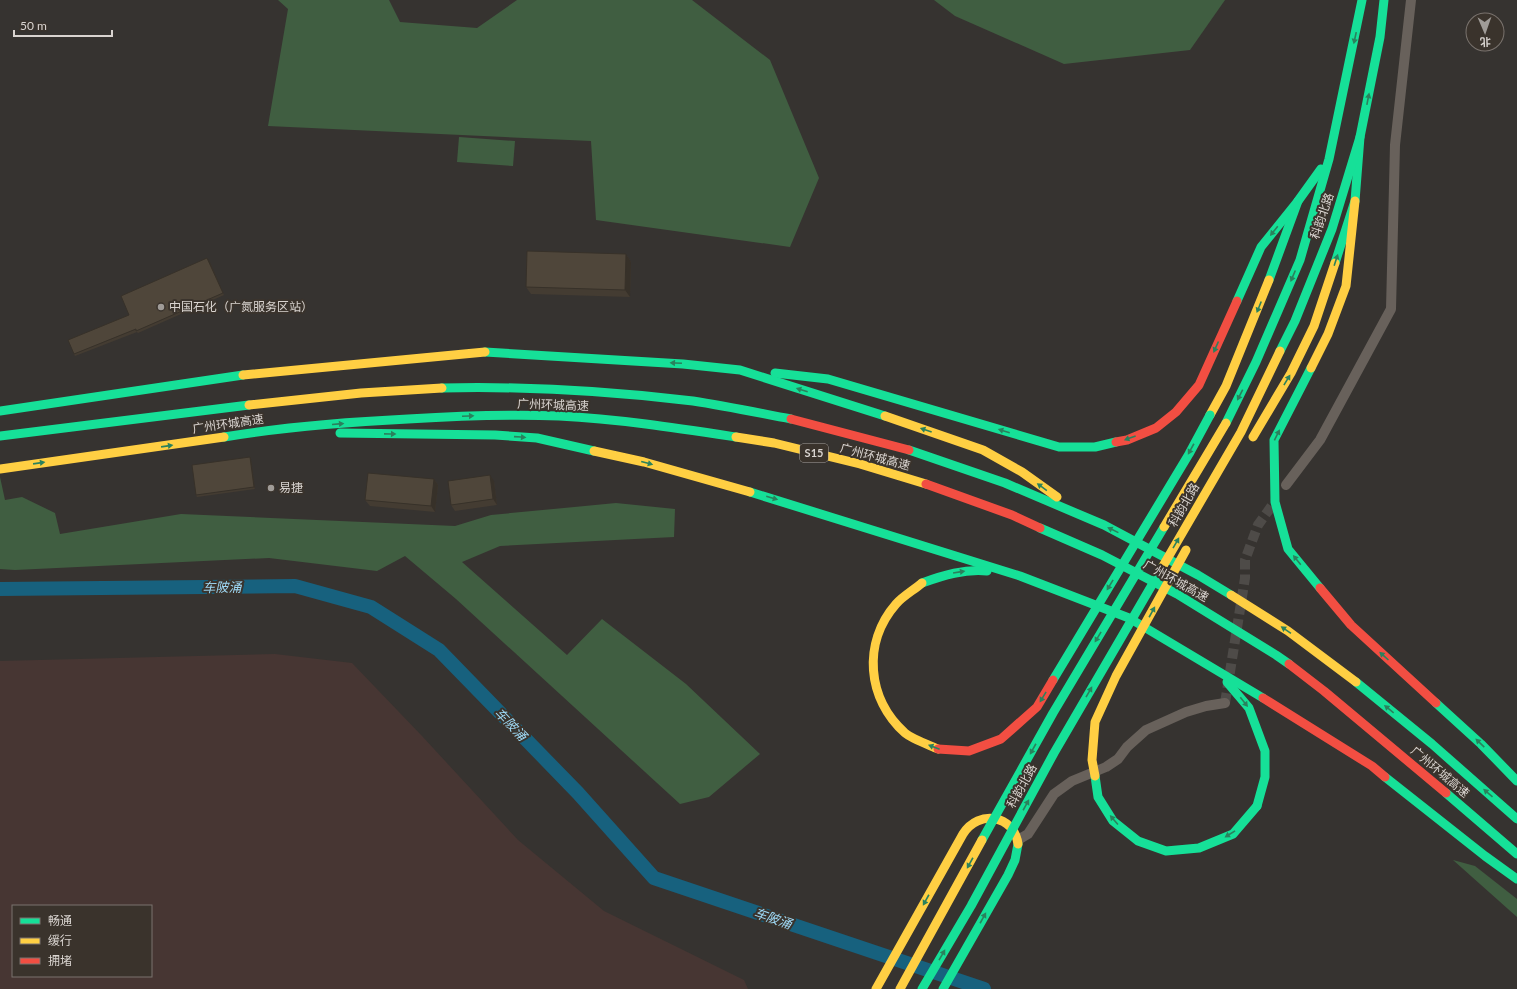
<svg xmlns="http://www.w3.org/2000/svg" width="1517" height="989" font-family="Lato,'Noto Sans SC',sans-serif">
  <rect width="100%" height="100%" fill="#363330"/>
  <!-- commercial -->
  <path fill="#473633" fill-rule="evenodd" d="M 275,654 L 352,663 L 422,736 L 518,840 L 604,911 L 744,980 L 748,989 L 0,989 L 0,661 ZM 13,906 L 151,906 L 151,976 L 13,976 Z"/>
  <!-- green -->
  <g fill="#405e41">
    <path d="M 278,0 L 389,0 L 400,22 L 477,28 L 517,0 L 692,0 L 770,60 L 819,178 L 790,247 L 596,220 L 591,141 L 268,126 L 288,9 Z"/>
    <path d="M 934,0 L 1225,0 L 1190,50 L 1064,64 L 955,16 Z"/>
    <path d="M 459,137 L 515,141 L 513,166 L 457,162 Z"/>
    <path d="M 0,477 L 5,500 L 22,497 L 55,513 L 60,534 L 181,514 L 455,526 L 491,515 L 616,503 L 675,509 L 674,537 L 500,546 L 462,562 L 567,655 L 602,619 L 686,684 L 760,754 L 709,797 L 680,804 L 456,599 L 405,556 L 377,571 L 269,558 L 15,570 L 0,569 Z"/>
    <path d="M 1453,860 L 1475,866 L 1517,899 L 1517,917 Z"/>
  </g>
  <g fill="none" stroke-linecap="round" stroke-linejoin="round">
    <!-- canal -->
    <path stroke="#17617e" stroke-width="14" d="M 0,589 L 295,586 L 371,607 L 439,650 L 578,793 L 654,878 L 984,989"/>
    <!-- street-tunnel -->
    <path stroke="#4e4b48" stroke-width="10" stroke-dasharray="10 5" stroke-linecap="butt" d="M 1225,703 L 1245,578 L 1245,560 L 1258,525 L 1276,500"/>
    <!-- street -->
    <g stroke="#68615b" stroke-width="10">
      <path d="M 1286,485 L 1320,440 L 1391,309 L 1395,145 L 1411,0"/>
      <path d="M 1018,840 L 1028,834 L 1054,794 L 1072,781 L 1106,767 L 1118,759 L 1127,747 L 1146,730 L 1186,712 L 1206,706 L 1225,703"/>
    </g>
    <!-- fast -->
    <g stroke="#16e098" stroke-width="9">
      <path d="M 1335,263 L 1355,201 L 1360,137 L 1380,37 L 1384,0"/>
      <path d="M 1269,280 L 1298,201 L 1321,169"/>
      <path d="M 1237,301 L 1261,247 L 1298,201"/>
      <path d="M 485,352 L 683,364 L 740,370 L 885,416"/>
      <path d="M 1311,368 L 1274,440 L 1275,502 L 1288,549 L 1320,588"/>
      <path d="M 775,373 L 828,379 L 1059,447 L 1095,447 L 1116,442"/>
      <path d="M 442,388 C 526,386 609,391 693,401 C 726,406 759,413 791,419"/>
      <path d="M 0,411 L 243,375"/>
      <path d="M 1226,423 L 1256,362 L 1300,260 L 1329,159 L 1362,0"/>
      <path d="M 340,433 L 495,435 L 537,438 L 594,451"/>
      <path d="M 0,436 L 249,405"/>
      <path d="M 224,437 C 284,427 346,422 408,419 C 458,416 508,414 559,416 C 619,419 677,428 736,437"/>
      <path d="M 909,450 L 1005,483 L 1104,525 L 1198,575 L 1231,595"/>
      <path d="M 750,492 L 1020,576 L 1129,618 L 1263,698"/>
      <path d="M 1040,528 L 1102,555 L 1177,594 L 1276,655 L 1289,664"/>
      <path d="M 922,583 C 944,575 964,569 987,571"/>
      <path d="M 1227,682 L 1249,708 L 1265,751 L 1265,777 L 1257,806"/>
      <path d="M 1356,682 L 1432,744 L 1517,819"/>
      <path d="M 1436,703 L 1481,744 L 1517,781"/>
      <path d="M 1385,777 L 1485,856 L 1517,879"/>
      <path d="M 1446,793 L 1517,854"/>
      <path d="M 943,989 L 1008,875 L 1015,860 L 1018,844"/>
    </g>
    <!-- slow -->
    <g stroke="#ffcf43" stroke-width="9">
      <path d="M 1311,368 L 1328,334 L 1346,286 L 1355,201"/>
      <path d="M 243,375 L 485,352"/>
      <path d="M 249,405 L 361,393 L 442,388"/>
      <path d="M 1210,415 L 1226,386 L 1269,280"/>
      <path d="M 885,416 L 983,450 L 1022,472 L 1057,497"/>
      <path d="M 736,437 L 774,443 L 860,464 L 926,484"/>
      <path d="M 1253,437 L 1291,373 L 1314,326 L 1335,263"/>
      <path d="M 594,451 L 644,462 L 750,492"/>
      <path d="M 0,469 L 224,437"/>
      <path d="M 1231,595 L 1288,631 L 1356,682"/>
      <path d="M 876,989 L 963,834 C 979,809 1014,815 1018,844"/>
    </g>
    <!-- jam -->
    <g stroke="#f24e42" stroke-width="9">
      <path d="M 791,419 L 909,450"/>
      <path d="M 1116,442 L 1127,440 L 1156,428 L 1176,412 L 1199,385 L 1237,301"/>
      <path d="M 926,484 L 1012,515 L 1040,528"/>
      <path d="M 1320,588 L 1351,625 L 1436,703"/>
      <path d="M 1289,664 L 1324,691 L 1446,793"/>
      <path d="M 1263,698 L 1372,766 L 1385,777"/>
    </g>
    <!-- fast-bridge -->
    <g stroke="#16e098" stroke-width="9">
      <path d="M 1280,351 L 1295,321 L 1332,229 L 1360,137"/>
      <path d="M 1053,680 L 1189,454 L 1210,415"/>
      <path d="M 1095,776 L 1098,797 L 1113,821 L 1138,841 L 1166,851 L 1199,848 L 1233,834 L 1257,806"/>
      <path d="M 982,840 L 1053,713 L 1164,527"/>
      <path d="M 922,989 L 971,906 L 1054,753 L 1163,566"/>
    </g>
    <!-- slow-bridge -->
    <g stroke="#ffcf43" stroke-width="9">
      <path d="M 1164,527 L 1226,423"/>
      <path d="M 1163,566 L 1241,432 L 1280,351"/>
      <path d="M 922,583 C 914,590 903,596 896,604 C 862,643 867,699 905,733 C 912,739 929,745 938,749"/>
      <path d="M 1095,776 L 1092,760 L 1095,722 L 1116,676 L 1186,550"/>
      <path d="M 900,989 L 982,840"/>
    </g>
    <!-- jam-bridge -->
    <path stroke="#f24e42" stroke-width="9" d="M 938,749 L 969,751 L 1001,739 L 1037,707 L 1053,680"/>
  </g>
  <!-- wall -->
  <g fill="#443c32">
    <path d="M 626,254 L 631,262 L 630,297 L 531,294 L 526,287 Z"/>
    <path d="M 209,260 L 224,295 L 138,333 L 137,332 L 75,356 L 74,354 Z"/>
    <path d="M 251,459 L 255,489 L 197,497 L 196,495 Z"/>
    <path d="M 434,479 L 438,485 L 435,512 L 370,506 L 365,500 Z"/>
    <path d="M 494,481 L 497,505 L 455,511 L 451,505 Z"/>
  </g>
  <!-- shaded-wall -->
  <g fill="#373129">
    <path d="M 626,254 L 631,262 L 630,297 L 625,290 Z"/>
    <path d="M 207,258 L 209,260 L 224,295 L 223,293 Z"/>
    <path d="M 250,457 L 251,459 L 255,489 L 254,487 Z"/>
    <path d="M 490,475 L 494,481 L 497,505 L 493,499 Z"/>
    <path d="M 434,479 L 438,485 L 435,512 L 431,506 Z"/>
  </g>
  <!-- building -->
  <g fill="#4f463a" stroke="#373129">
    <path d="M 527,251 L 626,254 L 625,290 L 526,287 Z"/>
    <path d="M 207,258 L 223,293 L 136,331 L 136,329 L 74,354 L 68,340 L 129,315 L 121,296 Z"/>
    <path d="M 250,457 L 254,487 L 196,495 L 192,465 Z"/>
    <path d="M 368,473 L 434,479 L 431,506 L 365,500 Z"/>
    <path d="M 490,475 L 493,499 L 451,505 L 448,481 Z"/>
  </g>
  <!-- one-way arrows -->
  <defs><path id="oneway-solid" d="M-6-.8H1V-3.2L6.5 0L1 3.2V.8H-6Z"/></defs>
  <g fill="#2a815d">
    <use href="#oneway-solid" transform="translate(1355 38) rotate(102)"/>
    <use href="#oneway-solid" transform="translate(1368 99) rotate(-79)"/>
    <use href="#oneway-solid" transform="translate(1274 231) rotate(129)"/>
    <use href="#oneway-solid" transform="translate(1336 260) rotate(-72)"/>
    <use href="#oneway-solid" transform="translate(1293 276) rotate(113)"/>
    <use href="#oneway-solid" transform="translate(1259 307) rotate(112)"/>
    <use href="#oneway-solid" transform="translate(1216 347) rotate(114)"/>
    <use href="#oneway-solid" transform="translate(676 363) rotate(-177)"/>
    <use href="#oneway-solid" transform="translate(1287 380) rotate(-59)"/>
    <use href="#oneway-solid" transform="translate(802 390) rotate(-162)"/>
    <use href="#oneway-solid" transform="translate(1240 395) rotate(117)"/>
    <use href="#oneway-solid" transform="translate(468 416) rotate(-2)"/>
    <use href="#oneway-solid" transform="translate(338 424) rotate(-5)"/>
    <use href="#oneway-solid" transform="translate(926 430) rotate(-161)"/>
    <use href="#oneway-solid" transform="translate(1004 431) rotate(-163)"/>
    <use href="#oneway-solid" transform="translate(390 434) rotate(1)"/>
    <use href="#oneway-solid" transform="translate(1277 435) rotate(-64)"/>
    <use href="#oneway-solid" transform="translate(520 437) rotate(4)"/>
    <use href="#oneway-solid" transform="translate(1130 438) rotate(160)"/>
    <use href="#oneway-solid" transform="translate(167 446) rotate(-8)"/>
    <use href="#oneway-solid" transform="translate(1191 449) rotate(119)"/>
    <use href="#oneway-solid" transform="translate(39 463) rotate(-8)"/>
    <use href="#oneway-solid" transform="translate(647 463) rotate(15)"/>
    <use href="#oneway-solid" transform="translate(1042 487) rotate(-144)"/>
    <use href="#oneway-solid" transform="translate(772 498) rotate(16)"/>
    <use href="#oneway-solid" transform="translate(1113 530) rotate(-154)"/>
    <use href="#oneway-solid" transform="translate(1176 543) rotate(-60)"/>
    <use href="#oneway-solid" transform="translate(1297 560) rotate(-129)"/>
    <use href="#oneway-solid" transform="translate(959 572) rotate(-9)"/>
    <use href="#oneway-solid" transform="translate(1110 585) rotate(121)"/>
    <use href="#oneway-solid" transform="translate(1152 612) rotate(-61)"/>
    <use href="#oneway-solid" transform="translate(1286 630) rotate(-146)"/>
    <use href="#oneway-solid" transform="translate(1098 637) rotate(121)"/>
    <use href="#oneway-solid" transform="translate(1384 656) rotate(-138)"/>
    <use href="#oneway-solid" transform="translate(1089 692) rotate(-60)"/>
    <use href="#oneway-solid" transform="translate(1043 697) rotate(121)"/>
    <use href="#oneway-solid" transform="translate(1244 702) rotate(52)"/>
    <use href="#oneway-solid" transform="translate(1389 709) rotate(-141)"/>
    <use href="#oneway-solid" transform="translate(1480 743) rotate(-136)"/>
    <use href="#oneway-solid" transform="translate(934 747) rotate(-159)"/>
    <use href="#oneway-solid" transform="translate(1033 749) rotate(119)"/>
    <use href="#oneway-solid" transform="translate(1488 793) rotate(-139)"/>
    <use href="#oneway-solid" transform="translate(1026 805) rotate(-61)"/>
    <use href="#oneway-solid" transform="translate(1114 820) rotate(-131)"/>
    <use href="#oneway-solid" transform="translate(1230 834) rotate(148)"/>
    <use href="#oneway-solid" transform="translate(970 863) rotate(119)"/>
    <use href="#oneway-solid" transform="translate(926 900) rotate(119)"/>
    <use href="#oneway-solid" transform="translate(983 918) rotate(-61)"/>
    <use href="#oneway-solid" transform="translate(942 955) rotate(-60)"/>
  </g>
  <!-- markers -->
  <g fill="#a09c98" stroke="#3a332c" stroke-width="1.5">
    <circle cx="161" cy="307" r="4"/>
    <circle cx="271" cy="488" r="4"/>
  </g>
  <g text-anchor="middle" stroke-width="4" stroke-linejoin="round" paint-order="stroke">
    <!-- shield labels -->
    <rect fill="#3a332c" stroke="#a9a49f" stroke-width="1" x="800" y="444" width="28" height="18" rx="3"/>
    <g font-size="11" font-weight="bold" fill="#d9d4d0">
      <text x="814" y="457">S15</text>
    </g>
    <!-- street labels -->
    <g font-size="12" fill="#d9d4d0" stroke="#3a332c">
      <text transform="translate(1322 216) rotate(-71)" y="4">科韵北路</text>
      <text transform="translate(553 405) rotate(2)" y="4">广州环城高速</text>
      <text transform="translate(228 424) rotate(-8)" y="4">广州环城高速</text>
      <text transform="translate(875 457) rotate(15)" y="4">广州环城高速</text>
      <text transform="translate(1184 505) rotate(-60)" y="4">科韵北路</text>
      <text transform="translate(1176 581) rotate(29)" y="4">广州环城高速</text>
      <text transform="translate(1440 772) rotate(40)" y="4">广州环城高速</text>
      <text transform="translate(1022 786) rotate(-61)" y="4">科韵北路</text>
    </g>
    <!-- poi labels -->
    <g font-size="12" fill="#d9d4d0" stroke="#3a332c" text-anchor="start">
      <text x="169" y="311">中国石化（广氮服务区站）</text>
      <text x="279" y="492">易捷</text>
    </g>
    <!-- water labels -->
    <g font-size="13" font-style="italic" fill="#9dd7f3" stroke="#3a332c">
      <text transform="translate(222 587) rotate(-1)" y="5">车陂涌</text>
      <text transform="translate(511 724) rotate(46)" y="5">车陂涌</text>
      <text transform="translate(773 918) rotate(19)" y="5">车陂涌</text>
    </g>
  </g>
  <!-- legend -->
  <rect x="12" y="905" width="140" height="72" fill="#3a332c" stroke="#7a736e"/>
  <rect x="20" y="918" width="20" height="6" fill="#16e098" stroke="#7a736e"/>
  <text x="48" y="925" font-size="12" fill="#d9d4d0">畅通</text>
  <rect x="20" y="938" width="20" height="6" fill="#ffcf43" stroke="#7a736e"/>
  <text x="48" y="945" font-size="12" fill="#d9d4d0">缓行</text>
  <rect x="20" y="958" width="20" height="6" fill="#f24e42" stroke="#7a736e"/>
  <text x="48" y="965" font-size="12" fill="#d9d4d0">拥堵</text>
  <!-- north arrow -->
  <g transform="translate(1485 32) rotate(178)"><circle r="19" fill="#3a332c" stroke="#7a736e"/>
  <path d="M0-3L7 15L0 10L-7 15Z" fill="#a09c98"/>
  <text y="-6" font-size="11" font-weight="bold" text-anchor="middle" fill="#d9d4d0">北</text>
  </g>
  <!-- scale -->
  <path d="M14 30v6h98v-6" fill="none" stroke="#d9d4d0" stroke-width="2"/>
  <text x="20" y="30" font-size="12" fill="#d9d4d0" stroke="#3a332c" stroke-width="3" paint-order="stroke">50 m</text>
</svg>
